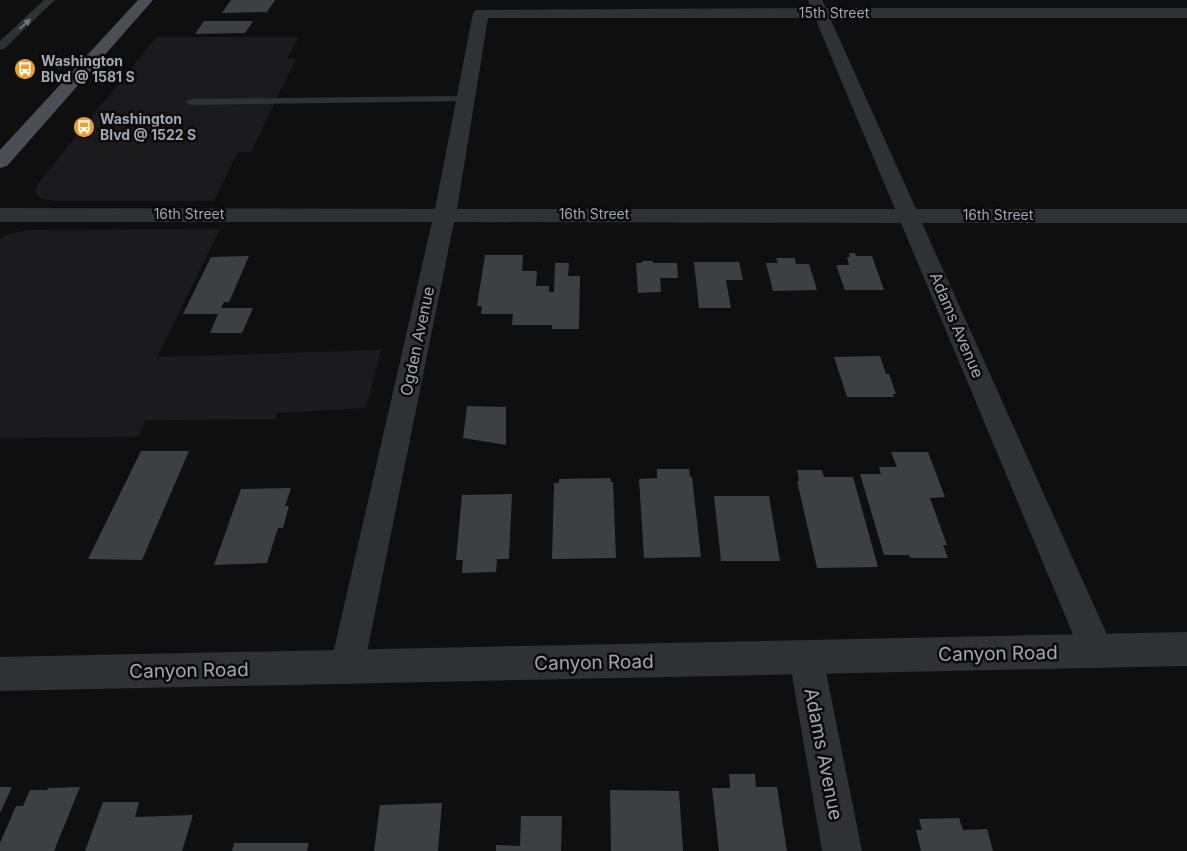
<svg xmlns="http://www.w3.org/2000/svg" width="1187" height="851" font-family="Inter,sans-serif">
  <rect width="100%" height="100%" fill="#0f0f10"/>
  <!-- built -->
  <g fill="#1b1b1d">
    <path d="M 156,37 L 299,37 L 287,59 L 296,59 L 251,152 L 238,152 L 214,201 L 53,201 L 40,198 L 36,192 L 37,185 Z"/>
    <path d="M 220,229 L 157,357 L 381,350 L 366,408 L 277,413 L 276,419 L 146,420 L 138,437 L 0,438 L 0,239 L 9,234 L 27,230 Z"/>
  </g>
  <!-- building -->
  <g fill="#3e3f43">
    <path d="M 231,0 L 275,0 L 267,12 L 222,13 Z"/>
    <path d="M 204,21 L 253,21 L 245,33 L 195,34 Z"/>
    <path d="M 849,253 L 855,253 L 856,256 L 872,256 L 884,290 L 845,290 L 836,265 L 849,265 L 847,257 L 850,257 Z"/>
    <path d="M 485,255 L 523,255 L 522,271 L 537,271 L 536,286 L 549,286 L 549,292 L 554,292 L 555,263 L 569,263 L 568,276 L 580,276 L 579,329 L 552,329 L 552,325 L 512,325 L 513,314 L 481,314 L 482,306 L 477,306 Z"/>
    <path d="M 249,256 L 229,302 L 224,302 L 221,308 L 253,308 L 242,333 L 210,333 L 218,314 L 183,314 L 211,257 Z"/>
    <path d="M 776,258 L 795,258 L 796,264 L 809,264 L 817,290 L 773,291 L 766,263 L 778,263 Z"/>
    <path d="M 642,261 L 653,261 L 653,263 L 677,263 L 678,278 L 660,278 L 661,292 L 638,293 L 636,263 L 642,263 Z"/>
    <path d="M 694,262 L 739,262 L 743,280 L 726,280 L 731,308 L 699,308 Z"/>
    <path d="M 880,356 L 886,374 L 889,374 L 896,394 L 893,394 L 894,397 L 847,397 L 834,357 Z"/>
    <path d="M 467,406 L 506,407 L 506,445 L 463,438 Z"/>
    <path d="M 141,451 L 189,451 L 142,560 L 88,559 Z"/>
    <path d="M 891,452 L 928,452 L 945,497 L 930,498 L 947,545 L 943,545 L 948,558 L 911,558 L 909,555 L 884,555 L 860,474 L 881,474 L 879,467 L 897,467 Z"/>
    <path d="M 657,469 L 689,469 L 690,477 L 692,477 L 701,557 L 644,558 L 639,479 L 657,478 Z"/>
    <path d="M 797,470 L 822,470 L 824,477 L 853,477 L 878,567 L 817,568 L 797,481 L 799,481 Z"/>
    <path d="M 610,478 L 611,482 L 613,482 L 616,558 L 552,559 L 554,483 L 559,483 L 559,479 Z"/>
    <path d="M 291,488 L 285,506 L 289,506 L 283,528 L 278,528 L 267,563 L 214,565 L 241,489 Z"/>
    <path d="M 512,494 L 509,559 L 497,559 L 496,572 L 462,573 L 463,560 L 456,560 L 462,495 Z"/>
    <path d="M 714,496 L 769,496 L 780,561 L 721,561 Z"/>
    <path d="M 729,774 L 755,774 L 756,787 L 777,787 L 787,851 L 719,851 L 712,788 L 730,788 Z"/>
    <path d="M 0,787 L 12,787 L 0,813 Z"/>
    <path d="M 80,787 L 54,851 L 0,851 L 0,843 L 16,806 L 23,806 L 30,790 L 47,790 L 48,788 Z"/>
    <path d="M 610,790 L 679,791 L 683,851 L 611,851 Z"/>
    <path d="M 103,802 L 139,802 L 135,817 L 193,815 L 182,851 L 85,851 Z"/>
    <path d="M 442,803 L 438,851 L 374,851 L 380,805 Z"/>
    <path d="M 521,816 L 562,816 L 561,851 L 496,851 L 496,845 L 520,846 Z"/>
    <path d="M 959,818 L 963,830 L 987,829 L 993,851 L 921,851 L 916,830 L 922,830 L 919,819 Z"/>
    <path d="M 234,843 L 309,843 L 307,851 L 232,851 Z"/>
  </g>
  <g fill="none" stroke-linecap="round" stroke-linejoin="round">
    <!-- service -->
    <g fill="#303135" fill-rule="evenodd">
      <path d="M 44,0 L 55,0 L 4,49 L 0,50 L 0,41 Z"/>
      <path d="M 466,96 L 470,97 L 472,99 L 470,101 L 191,105 L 185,102 L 191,99 Z"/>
    </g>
    <!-- minor -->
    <g fill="#303135" fill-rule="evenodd">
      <path d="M 808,0 L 822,0 L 826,8 L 1187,8 L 1187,18 L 830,18 L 916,209 L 1187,209 L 1187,223 L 922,223 L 1109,639 L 1114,651 L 1109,663 L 1097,668 L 1085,663 L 901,223 L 454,222 L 364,667 L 359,679 L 347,684 L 335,679 L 330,667 L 432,222 L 0,222 L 0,208 L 435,209 L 473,13 L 476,10 L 811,8 ZM 488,18 L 815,18 L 895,209 L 457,209 Z"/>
      <path d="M 806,640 L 818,645 L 823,657 L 862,851 L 822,851 L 789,657 L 794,645 Z"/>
    </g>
    <!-- tertiary -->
    <path fill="#303135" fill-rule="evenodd" d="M 1187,632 L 1187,666 L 0,691 L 0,657 Z"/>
    <!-- primary -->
    <path fill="#4c4e54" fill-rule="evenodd" d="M 138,0 L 153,0 L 7,166 L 0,168 L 0,150 Z"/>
  </g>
  <!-- one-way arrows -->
  <defs><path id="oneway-solid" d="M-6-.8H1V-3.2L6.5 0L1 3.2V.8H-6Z" transform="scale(1.25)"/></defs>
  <use fill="#6e7279" href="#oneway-solid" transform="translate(25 24) rotate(-42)"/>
  <!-- icons -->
  <defs>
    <g id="bus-disc" transform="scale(1.125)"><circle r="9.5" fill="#ed9d2a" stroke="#0a0a0b"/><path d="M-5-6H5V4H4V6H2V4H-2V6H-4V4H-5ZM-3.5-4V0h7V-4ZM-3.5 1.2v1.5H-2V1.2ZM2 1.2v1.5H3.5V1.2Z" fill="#fff"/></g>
  </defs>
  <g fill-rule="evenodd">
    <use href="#bus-disc" x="25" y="69"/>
    <use href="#bus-disc" x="84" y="127"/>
  </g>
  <g text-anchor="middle" stroke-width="5" stroke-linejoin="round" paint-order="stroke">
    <!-- far-street labels -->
    <g font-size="14" fill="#a0a7b1" stroke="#0a0a0b">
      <text x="834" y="18">15th Street</text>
      <text x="189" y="219">16th Street</text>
      <text x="594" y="219">16th Street</text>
      <text x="998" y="220">16th Street</text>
    </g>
    <!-- far-poi labels -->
    <g font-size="14" font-weight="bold" fill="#a0a7b1" stroke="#0a0a0b" text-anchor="start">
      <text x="41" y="66">Washington<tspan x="41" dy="16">Blvd @ 1581 S</tspan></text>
      <text x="100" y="124">Washington<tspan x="100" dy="16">Blvd @ 1522 S</tspan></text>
    </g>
    <!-- street labels -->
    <g font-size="16" fill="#a0a7b1" stroke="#0a0a0b">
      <text transform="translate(957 325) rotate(67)" y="6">Adams Avenue</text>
      <text transform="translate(417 341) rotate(-78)" y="6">Ogden Avenue</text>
    </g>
    <!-- near-street labels -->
    <g font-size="19" fill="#a0a7b1" stroke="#0a0a0b">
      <text transform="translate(998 653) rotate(-1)" y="7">Canyon Road</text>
      <text transform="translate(594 662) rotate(-1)" y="7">Canyon Road</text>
      <text transform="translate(189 670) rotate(-1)" y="7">Canyon Road</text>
      <text transform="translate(824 754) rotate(79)" y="7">Adams Avenue</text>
    </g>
  </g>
</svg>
